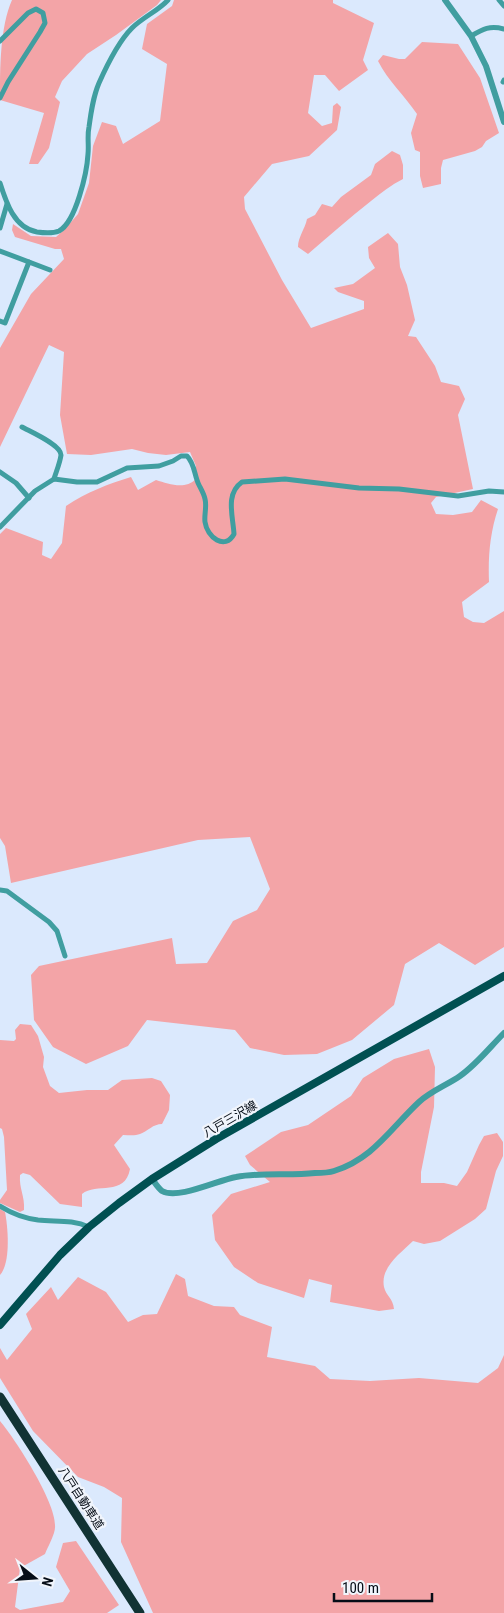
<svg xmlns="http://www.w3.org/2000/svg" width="504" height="1613" font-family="'Roboto Condensed','Noto Sans JP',sans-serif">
  <rect width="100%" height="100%" fill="#dbe9fd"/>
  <!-- green -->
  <g fill="#f3a4a7">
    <path d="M 12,0 L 161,0 L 157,5 L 116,35 L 87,54 L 62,81 L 55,97 L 60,102 L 49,148 L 38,164 L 29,164 L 44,113 L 0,100 C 0,68 0,27 12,0 Z"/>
    <path d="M 174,0 L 333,0 L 333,3 L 374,23 L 363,60 L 368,70 L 339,91 L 325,75 L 314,75 L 308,113 L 322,126 L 332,123 L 333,106 L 337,103 L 341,107 L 337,130 L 309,156 L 272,164 L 244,197 L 245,209 L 282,280 L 311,328 L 364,309 L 364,301 L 338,292 L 334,288 L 353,284 L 375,268 L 369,258 L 368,247 L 388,233 L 398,244 L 400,267 L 407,285 L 415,320 L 408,336 L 416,337 L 435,366 L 441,382 L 459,386 L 465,399 L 458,415 L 473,489 L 436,497 L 431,503 L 436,514 L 453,515 L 472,512 L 481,500 L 498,509 C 490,533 488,556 489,582 L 462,602 L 464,617 L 473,622 L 484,623 L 504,611 L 504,947 L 475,965 L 439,943 L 405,964 L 394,1005 L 352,1040 L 317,1054 L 284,1055 L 250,1048 L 235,1030 L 147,1020 L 128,1046 L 86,1064 L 53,1047 L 34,1020 L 31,975 L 39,966 L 172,938 L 176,964 L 207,963 L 233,921 L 257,910 L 270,889 L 250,837 L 198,840 L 11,883 L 5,846 L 0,838 L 0,534 L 6,528 L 43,542 L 42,555 L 51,559 L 62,543 L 66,506 C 87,492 108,484 131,477 L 138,490 L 156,480 C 169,484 185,490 196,479 L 196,466 L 190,452 L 166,455 L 148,453 L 132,449 L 91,455 L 67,454 L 60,415 L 64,352 L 49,345 L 0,447 L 0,348 L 31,294 L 64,259 L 61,249 L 55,249 L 15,237 L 12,230 L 13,224 L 31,236 L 56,237 L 65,229 L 78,214 L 89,183 L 93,146 L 102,122 L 116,126 L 123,144 L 160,121 L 167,64 L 142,49 L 147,24 L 172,6 Z"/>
    <path d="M 422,42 L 458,44 L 480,78 L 499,133 L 486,141 L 482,147 L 475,151 L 443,160 L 441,168 L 441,184 L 423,188 L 420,176 L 420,152 L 415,150 L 411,133 L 417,114 C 405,96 388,81 378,61 L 383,55 L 399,59 L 405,59 Z"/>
    <path d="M 392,151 L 400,155 L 403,165 L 403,179 C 391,185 381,193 371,201 C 349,218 329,236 308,254 L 298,247 C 298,237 305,229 307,219 L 315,215 L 322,204 L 332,207 L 341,197 L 371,175 L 375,164 Z"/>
    <path d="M 20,1024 L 31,1025 L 38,1036 L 44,1057 L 43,1067 L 50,1086 L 59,1093 L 87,1090 L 108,1090 L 122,1080 L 152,1078 L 161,1081 L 170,1095 L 169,1110 L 162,1124 C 153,1124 148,1131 140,1134 C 135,1136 129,1135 123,1135 L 114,1145 L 130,1169 C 125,1197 96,1182 82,1194 L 82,1207 L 60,1204 L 30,1175 L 23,1173 L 20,1175 C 19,1189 25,1196 24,1210 L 20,1212 L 0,1203 L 0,1200 L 7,1190 L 4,1137 L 2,1129 L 0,1128 L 0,1040 L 14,1041 L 16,1039 L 15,1030 Z"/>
    <path d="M 429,1049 L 435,1067 L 434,1107 L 421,1172 L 421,1183 L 444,1183 L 457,1186 L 467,1172 L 479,1145 L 484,1136 L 497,1133 L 503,1142 L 503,1156 L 496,1171 L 486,1209 L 475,1219 L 440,1241 L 424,1244 L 413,1241 C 401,1253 380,1267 384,1287 C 386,1296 393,1298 394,1309 L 379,1311 L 330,1302 L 332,1285 L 309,1279 L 304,1298 L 258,1283 L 234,1267 L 215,1240 L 212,1215 L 231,1194 L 270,1182 L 250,1165 L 245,1156 L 281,1132 L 308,1125 L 351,1096 L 363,1078 L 394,1059 Z"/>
    <path d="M 0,1209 L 5,1212 C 8,1227 11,1263 0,1275 Z"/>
    <path d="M 176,1274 L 185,1279 L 188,1296 L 214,1306 L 234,1307 L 240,1315 L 272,1327 L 267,1357 L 315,1366 L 330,1379 L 370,1381 L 419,1378 L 478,1383 L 498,1368 L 504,1355 L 504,1613 L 153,1613 L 121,1542 L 122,1498 L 104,1487 L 78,1477 L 33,1431 L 0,1378 L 0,1348 L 7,1360 L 32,1329 L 26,1314 L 51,1287 L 58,1300 L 78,1277 L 106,1292 L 128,1322 L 143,1315 L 157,1314 Z"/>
    <path d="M 0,1421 C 16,1440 55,1501 55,1525 C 56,1533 48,1546 45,1554 L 20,1568 L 15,1607 L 20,1610 L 63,1602 L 70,1591 L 56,1567 L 63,1543 L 76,1541 L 119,1605 L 107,1613 L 0,1613 Z"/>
  </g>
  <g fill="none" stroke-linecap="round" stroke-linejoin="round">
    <!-- minor -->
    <g stroke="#409ea0" stroke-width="5">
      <path d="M 499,0 L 504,6"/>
      <path d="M 471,36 C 483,29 490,25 504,29"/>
      <path d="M 0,41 L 28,13 L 36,9 L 43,13 L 45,23 L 40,32 L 8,82 L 0,98"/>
      <path d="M 503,82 L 504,80"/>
      <path d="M 0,183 C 6,202 14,228 37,232 C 44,233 52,234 59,231 C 76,222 87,172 88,154 C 89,145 87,136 89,127 C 91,112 93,97 99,83 C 107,65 118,42 132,28 C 143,17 158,11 168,0"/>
      <path d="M 0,228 L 7,204"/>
      <path d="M 0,251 L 50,270"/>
      <path d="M 0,321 L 5,323 L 29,262"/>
      <path d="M 22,427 C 31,432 61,445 61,455 C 60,463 56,472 54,479"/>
      <path d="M 0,472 L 16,483 L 29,498"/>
      <path d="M 0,527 L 35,491 L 54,479 L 77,482 L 97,482 L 127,468 L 159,466 L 173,461 L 181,456 L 187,456 C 195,464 194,475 199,485 C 201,489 204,494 205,499 C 207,506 204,515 205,522 C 207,537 225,551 234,534 C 233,516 225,494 242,482 L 285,479 L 359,488 L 399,489 L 458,496 L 489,491 L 504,492"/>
      <path d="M 0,890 L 7,891 L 49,922 L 57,931 L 65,956"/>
      <path d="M 0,1206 C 11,1213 24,1218 38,1220 C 55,1222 72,1219 89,1227"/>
    </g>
    <!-- tertiary -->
    <g stroke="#409ea0" stroke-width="6">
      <path d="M 445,0 L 471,36 L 486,66 L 504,122"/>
      <path d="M 152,1179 C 155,1183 158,1188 162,1191 C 178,1200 218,1180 236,1177 C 262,1172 289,1176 315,1173 C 322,1173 328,1173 334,1171 C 373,1159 391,1128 419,1102 C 431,1091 447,1085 460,1076 C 477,1064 490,1047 504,1033"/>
    </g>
    <!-- primary -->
    <path stroke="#015052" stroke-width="8" d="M 0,1325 L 60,1255 L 89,1227 L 119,1203 L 152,1179 L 216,1139 L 504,976"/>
    <!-- motorway -->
    <path stroke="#113334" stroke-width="9" d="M 0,1397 L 140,1613"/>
  </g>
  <g text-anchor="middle" stroke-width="4.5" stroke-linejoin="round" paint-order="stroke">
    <!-- street labels -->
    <g font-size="12" fill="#060d17" stroke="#f1f5fc">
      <text transform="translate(230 1119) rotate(-30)" y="4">八戸三沢線</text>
      <text transform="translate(81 1498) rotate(57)" y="4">八戸自動車道</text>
    </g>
  </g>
  <!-- north arrow -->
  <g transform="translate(35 1578) rotate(107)" stroke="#f1f5fc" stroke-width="4" paint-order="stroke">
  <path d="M0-4L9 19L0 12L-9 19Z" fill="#060d17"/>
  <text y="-8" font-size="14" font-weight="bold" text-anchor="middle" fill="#060d17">N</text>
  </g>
  <!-- scale -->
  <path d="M334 1593v8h98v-8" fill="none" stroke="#060d17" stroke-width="2.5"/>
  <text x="342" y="1593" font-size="15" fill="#060d17" stroke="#f1f5fc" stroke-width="4" paint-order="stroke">100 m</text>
</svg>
